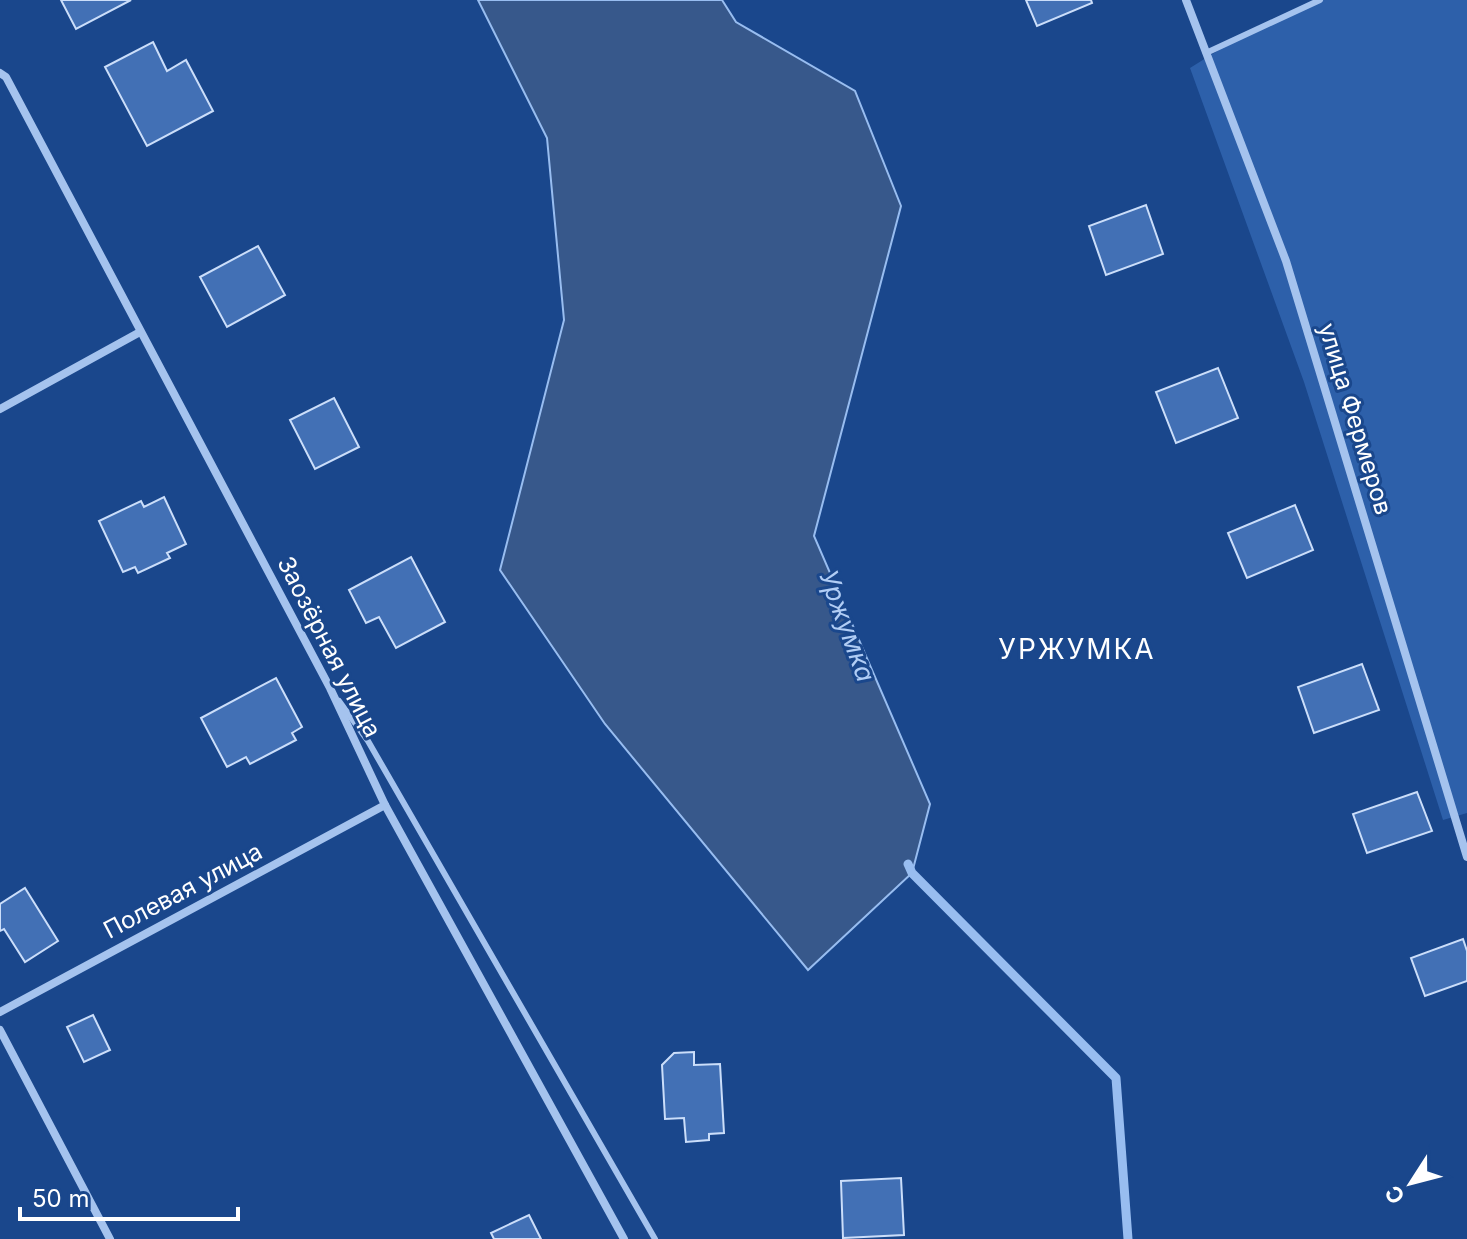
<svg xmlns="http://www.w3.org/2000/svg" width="1467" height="1239" font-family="Inter,sans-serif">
  <rect width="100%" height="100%" fill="#1a478c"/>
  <!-- green -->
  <path fill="#2d60aa" d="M 1320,0 L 1467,0 L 1467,813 L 1443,820 L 1304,382 L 1190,68 L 1230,43 Z"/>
  <!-- water -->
  <path fill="#37588b" stroke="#98bdf0" stroke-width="2" d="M 478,0 L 722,0 L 736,22 L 855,91 L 901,206 L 814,536 L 930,804 L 912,873 L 808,970 L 605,724 L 500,570 L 564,320 L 547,138 Z"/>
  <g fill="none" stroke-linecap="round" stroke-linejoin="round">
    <!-- stream -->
    <path stroke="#98bdf0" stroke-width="9" d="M 908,864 L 912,873 L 1116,1078 L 1128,1239"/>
  </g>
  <!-- building -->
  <g fill="#4270b5" stroke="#cbdefa" stroke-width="2">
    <path d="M 61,0 L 131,0 L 76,29 Z"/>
    <path d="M 1026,0 L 1091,0 L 1092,3 L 1037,26 Z"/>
    <path d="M 153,42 L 167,71 L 186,60 L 213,111 L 147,146 L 105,67 Z"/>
    <path d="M 1146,205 L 1163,254 L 1106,275 L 1089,226 Z"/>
    <path d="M 258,246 L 285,295 L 227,327 L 200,277 Z"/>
    <path d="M 1218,368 L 1238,418 L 1176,443 L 1156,392 Z"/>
    <path d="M 334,398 L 359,447 L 315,469 L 290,420 Z"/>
    <path d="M 164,497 L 186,544 L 167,553 L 170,558 L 138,573 L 135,567 L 123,572 L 99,521 L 141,501 L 144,507 Z"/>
    <path d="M 1295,505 L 1313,550 L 1247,578 L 1228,533 Z"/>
    <path d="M 411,557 L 445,622 L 396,648 L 379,617 L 366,623 L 349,590 Z"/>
    <path d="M 1362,664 L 1379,710 L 1314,733 L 1298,687 Z"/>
    <path d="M 276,678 L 302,727 L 292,733 L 296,740 L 250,764 L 246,757 L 227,767 L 201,718 Z"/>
    <path d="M 1417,792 L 1432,831 L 1367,853 L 1353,814 Z"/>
    <path d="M 25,888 L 58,941 L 25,962 L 4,929 L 0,931 L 0,904 Z"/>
    <path d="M 1463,939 L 1467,951 L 1467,981 L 1425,996 L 1411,958 Z"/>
    <path d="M 93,1015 L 110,1050 L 84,1062 L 67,1027 Z"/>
    <path d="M 694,1052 L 694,1065 L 720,1064 L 724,1133 L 709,1134 L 709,1140 L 686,1142 L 684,1118 L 665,1119 L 662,1065 L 674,1053 Z"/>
    <path d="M 901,1178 L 904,1235 L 843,1238 L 841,1181 Z"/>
    <path d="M 529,1215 L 541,1239 L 494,1239 L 491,1233 Z"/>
  </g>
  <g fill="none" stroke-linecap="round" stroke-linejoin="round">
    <!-- service -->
    <g stroke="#a5c3ee" stroke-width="6">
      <path d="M 1206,53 L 1320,0"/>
      <path d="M 339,701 L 368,741 L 655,1239"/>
    </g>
    <!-- minor -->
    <g stroke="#a5c3ee" stroke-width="8">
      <path d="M 1186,0 L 1286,261 L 1467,857"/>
      <path d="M 0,73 L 6,77 L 330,688 L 385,805 L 624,1239"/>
      <path d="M 0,409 L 140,332"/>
      <path d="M 0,1012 L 385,805"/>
      <path d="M 0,1030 L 110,1239"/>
    </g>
  </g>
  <g text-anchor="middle" stroke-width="6" stroke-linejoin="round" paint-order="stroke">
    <!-- street labels -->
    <g font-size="24" fill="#fff" stroke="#1a478c">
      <text transform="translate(1355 419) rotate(73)" y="8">улица Фермеров</text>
      <text transform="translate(329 647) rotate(63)" y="8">Заозёрная улица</text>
      <text transform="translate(183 891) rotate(-28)" y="8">Полевая улица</text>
    </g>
    <!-- water labels -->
    <g font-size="26" font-style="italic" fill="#b1cdf5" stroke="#1a478c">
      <text transform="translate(847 626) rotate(70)" y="9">Уржумка</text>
    </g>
    <!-- quarter labels -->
    <g font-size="28" letter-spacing="2" fill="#fff" stroke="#1a478c">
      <text x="1077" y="659">УРЖУМКА</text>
    </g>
  </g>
  <!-- north arrow -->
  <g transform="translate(1411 1183) rotate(234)" stroke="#1a478c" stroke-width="6" paint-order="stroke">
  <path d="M0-6L14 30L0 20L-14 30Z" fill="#ffffff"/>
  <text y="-12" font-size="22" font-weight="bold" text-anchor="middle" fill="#ffffff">С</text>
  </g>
  <!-- scale -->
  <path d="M20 1207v12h218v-12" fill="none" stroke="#ffffff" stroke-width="4"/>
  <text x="32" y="1207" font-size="24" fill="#ffffff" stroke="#1a478c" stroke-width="6" paint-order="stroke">50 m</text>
</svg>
